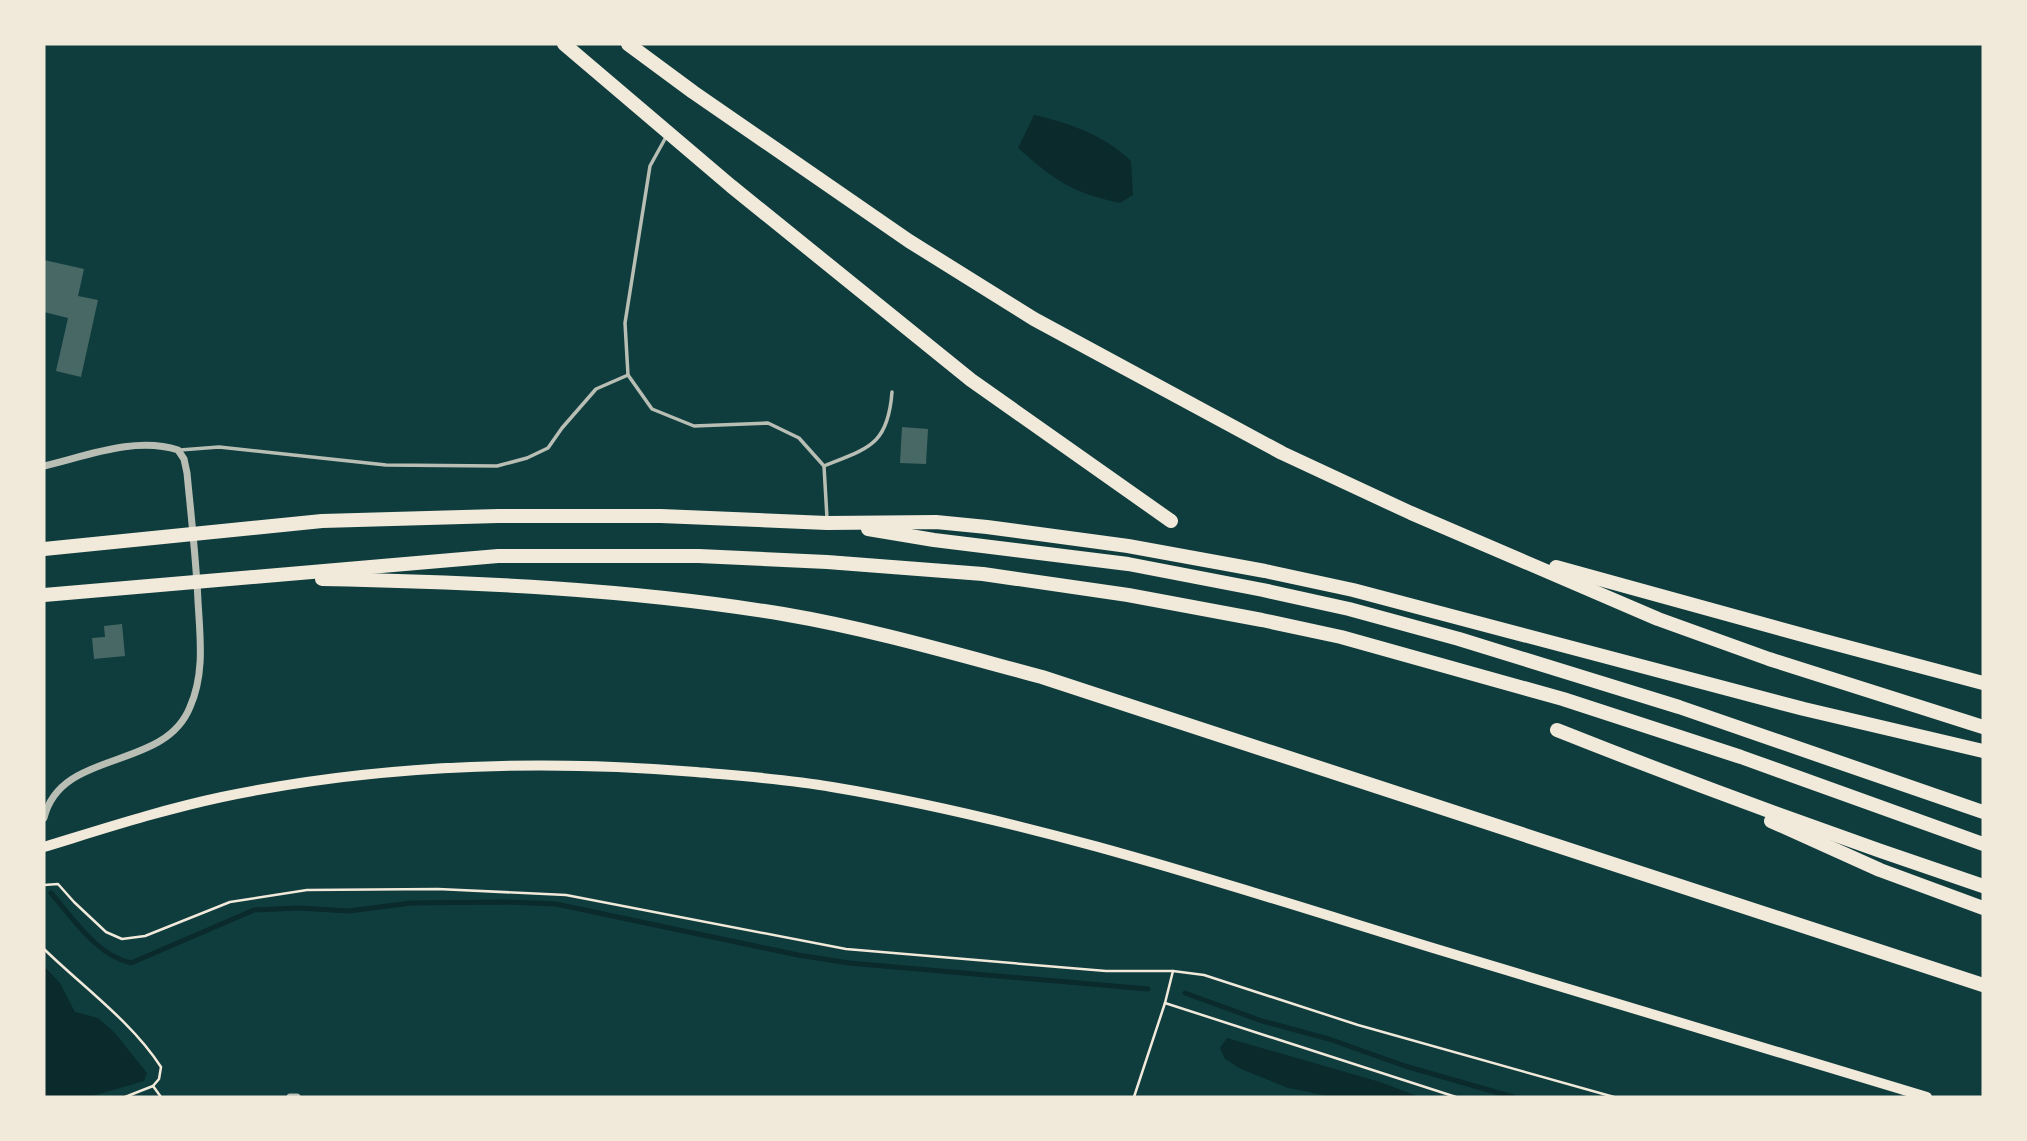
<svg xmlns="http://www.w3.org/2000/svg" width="2027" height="1141" font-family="Commissioner,sans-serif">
  <rect width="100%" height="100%" fill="#0f3d3e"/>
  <!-- water -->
  <g fill="#0a2a2b">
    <path d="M 1034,115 C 1070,123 1104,135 1131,161 L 1133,195 L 1120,203 C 1070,192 1056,181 1018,148 Z"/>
    <path d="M 44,966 L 60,983 L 75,1012 L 98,1018 L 115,1033 L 147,1073 L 144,1081 L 89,1097 L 44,1097 Z"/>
    <path d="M 1227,1038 L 1380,1082 L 1420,1097 L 1333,1097 L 1288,1088 L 1241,1069 L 1225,1059 L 1220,1048 Z"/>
  </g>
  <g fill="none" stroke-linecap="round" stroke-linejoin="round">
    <!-- stream -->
    <g stroke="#0a2a2b" stroke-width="5">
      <path d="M 51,893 C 73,918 96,955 131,963 L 254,910 L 299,908 L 349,911 L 411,903 L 505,902 L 556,904 L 798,955 L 849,963 L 1148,989"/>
      <path d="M 1185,993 L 1262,1021 L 1329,1039 L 1405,1066 L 1513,1097"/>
    </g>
  </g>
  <!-- building -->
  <g fill="#486865">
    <path d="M 44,260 L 84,269 L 78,296 L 98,300 L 81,377 L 56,371 L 68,318 L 44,312 Z"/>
    <path d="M 902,427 L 928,429 L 926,464 L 900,463 Z"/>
    <path d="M 122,624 L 125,656 L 94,659 L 92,638 L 105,637 L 104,626 Z"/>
  </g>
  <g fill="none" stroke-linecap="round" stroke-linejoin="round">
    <!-- path -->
    <g stroke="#f1e9da" stroke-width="2.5">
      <path d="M 44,885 L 58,884 L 74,902 L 106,932 L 122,939 L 145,936 L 230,902 L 307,890 L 438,889 L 566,895 L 846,949 L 1106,971 L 1173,971 L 1204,975 L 1358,1025 L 1614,1097"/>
      <path d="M 44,949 C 83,987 131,1021 161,1067 L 159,1079 L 153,1086"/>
      <path d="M 1165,1003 L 1456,1097"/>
      <path d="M 125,1097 L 153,1086 L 161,1097"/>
      <path d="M 1134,1097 L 1165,1003 L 1173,971"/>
    </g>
    <!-- service -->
    <g stroke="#b8beb3" stroke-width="3.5">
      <path d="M 628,375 L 652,409 L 694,426 L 768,423 L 799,438 L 824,466 L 827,518"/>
      <path d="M 180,450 L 219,447 L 386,465 L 497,466 L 527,458 L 548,448 L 562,428 L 596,389 L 628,375 L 625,323 L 650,166 L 666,137"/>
      <path d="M 824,466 C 869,448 888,445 892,392"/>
    </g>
    <!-- minor -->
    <g stroke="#b8beb3" stroke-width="7">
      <path d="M 44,466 C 86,456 136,436 178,450 L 184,459 L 187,473 C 191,515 196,558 198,601 C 200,637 205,673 190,707 C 164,772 61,748 44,818"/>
      <path d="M 290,1097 L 297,1097"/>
    </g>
    <!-- secondary -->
    <path stroke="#f1e9da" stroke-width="10" d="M 44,847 C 103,829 161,810 222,797 C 380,764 536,759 696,772 C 741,776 787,779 832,787 C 1037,821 1235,887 1433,948 C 1597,999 1763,1046 1927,1097"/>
    <!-- motorway -->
    <g stroke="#f1e9da" stroke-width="14">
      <path d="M 564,44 L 731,186 L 971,380 L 1171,521"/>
      <path d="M 628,44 L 693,92 L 909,241 L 1034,319 L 1282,453 L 1411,513 L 1658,619 L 1769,659 L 1983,727"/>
      <path d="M 868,529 L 934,540 L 1128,564 L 1263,590 L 1349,609 L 1459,639 L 1679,707 L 1983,812"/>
      <path d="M 44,549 L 322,521 L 498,516 L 661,516 L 827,523 L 936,522 L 987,527 L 1128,546 L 1265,571 L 1353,590 L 1804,709 L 1983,751"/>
      <path d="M 1556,567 L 1821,640 L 1983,683"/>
      <path d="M 322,579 C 476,582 631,589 783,614 C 871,629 956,654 1042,677 L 1983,985"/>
      <path d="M 44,595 L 498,556 L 699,556 L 827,562 L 983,574 L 1128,595 L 1262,620 L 1341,637 L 1563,699 L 1741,757 L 1983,844"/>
      <path d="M 1557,730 C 1698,786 1840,838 1983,886"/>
      <path d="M 1771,821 L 1880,870 L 1983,908"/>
    </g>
  </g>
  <!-- border -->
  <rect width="2027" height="1141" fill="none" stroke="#f1e9da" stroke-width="91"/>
</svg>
